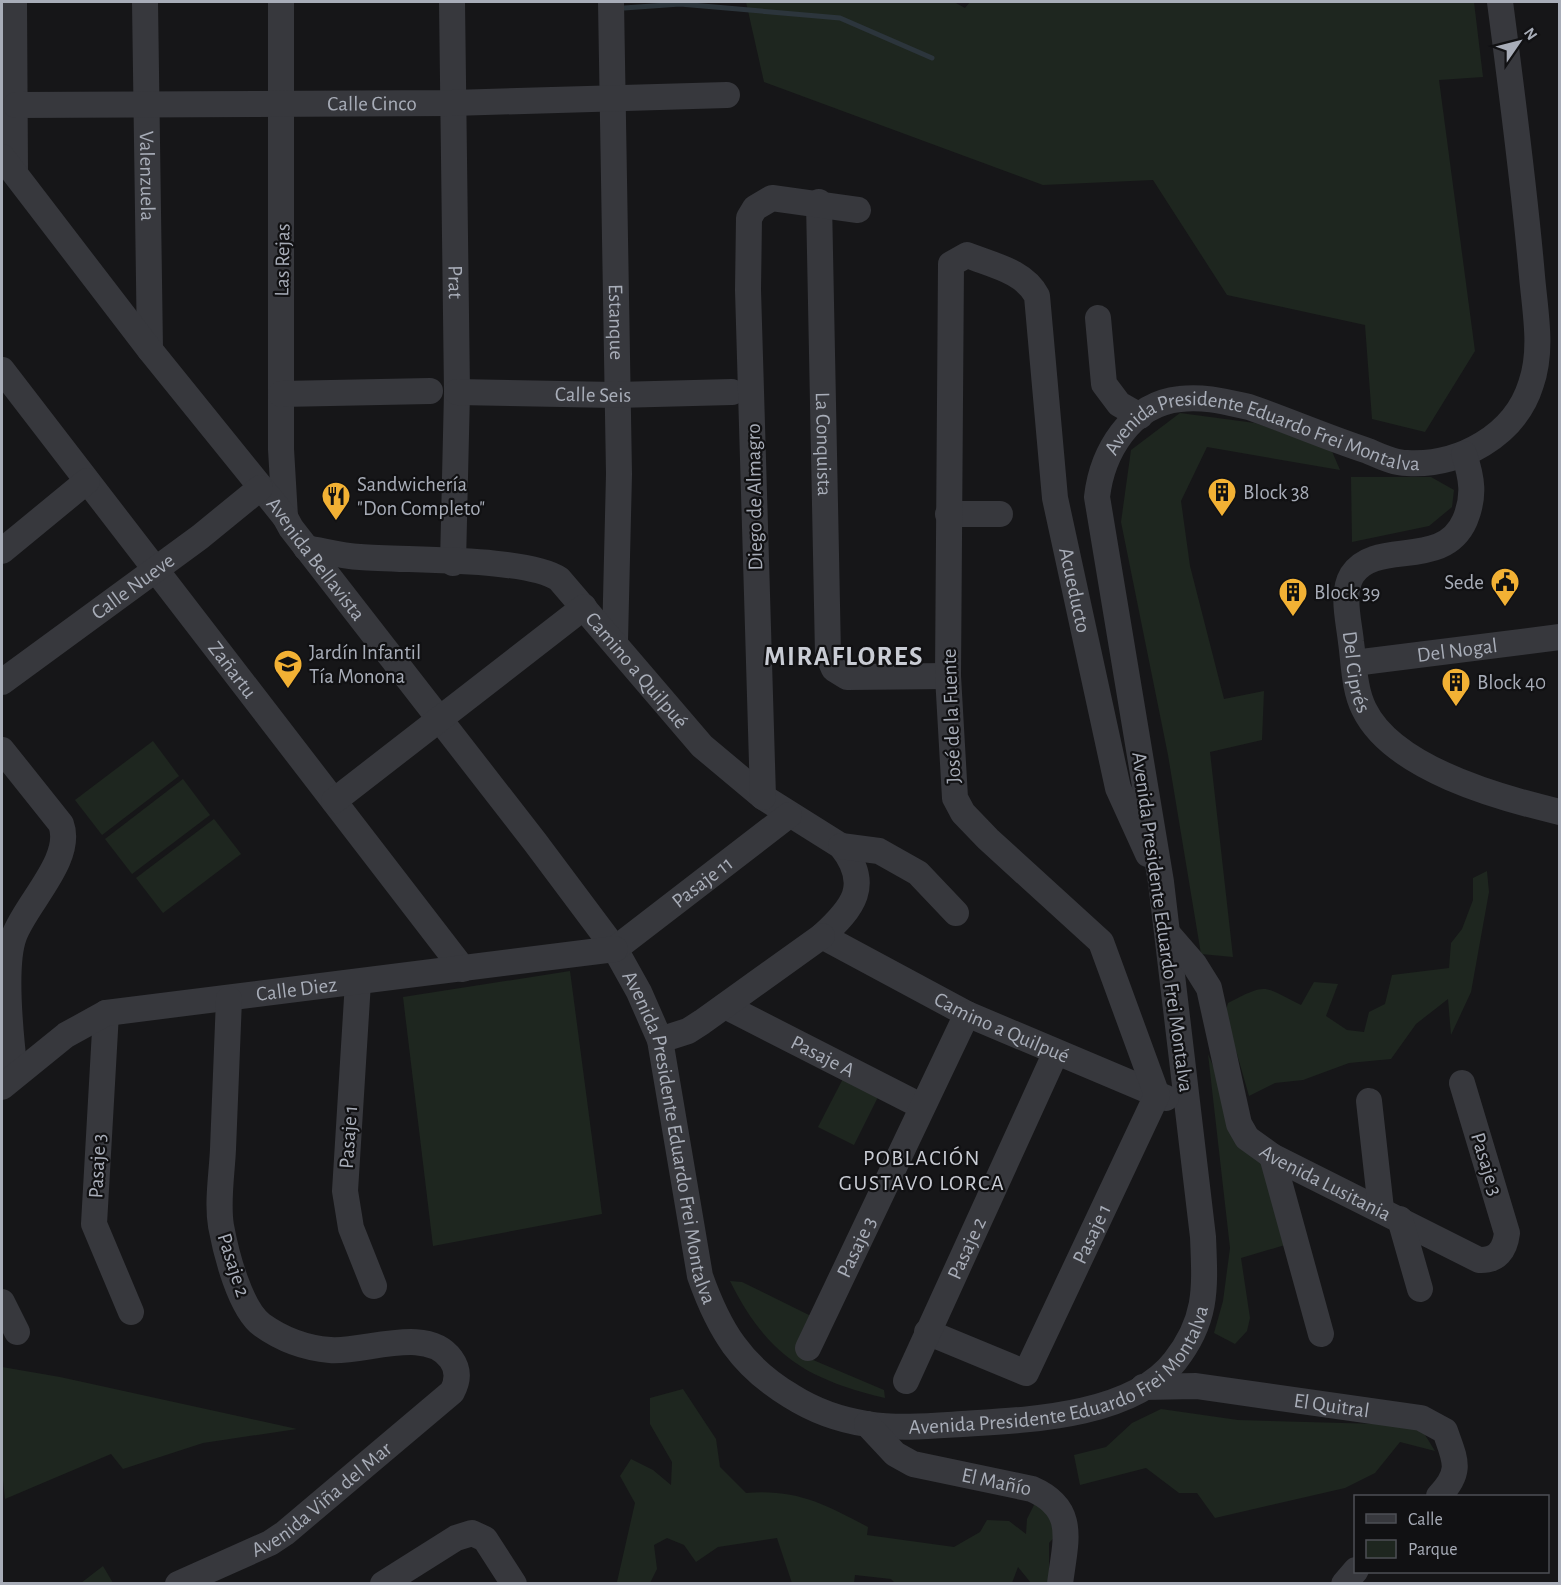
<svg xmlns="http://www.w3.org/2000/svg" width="1561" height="1585" font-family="'Alegreya Sans',sans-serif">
  <rect width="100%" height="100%" fill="#161618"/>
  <!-- green -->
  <g fill="#1e261f">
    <path d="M 746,2 L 954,2 L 965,8 L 970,2 L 1474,2 L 1483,77 L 1439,80 L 1475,351 L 1425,432 L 1372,419 L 1365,325 L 1227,295 L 1153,180 L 1043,185 L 764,82 Z"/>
    <path d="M 1180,413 L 1255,423 L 1331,449 L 1340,470 L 1207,447 L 1181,501 L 1190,566 L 1224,699 L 1264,691 L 1262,740 L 1210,752 L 1233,957 L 1201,954 L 1168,755 L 1121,522 L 1131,450 Z"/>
    <path d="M 1351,477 L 1431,477 L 1454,490 L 1452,507 L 1429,526 L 1352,542 Z"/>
    <path d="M 153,741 L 179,776 L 102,835 L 75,800 Z"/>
    <path d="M 183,779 L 210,815 L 132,874 L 105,839 Z"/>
    <path d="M 214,819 L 241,854 L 163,913 L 136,878 Z"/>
    <path d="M 1487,871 L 1489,892 L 1471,992 L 1451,1035 L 1448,999 L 1416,1024 L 1391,1059 L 1349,1063 L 1303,1080 L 1275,1083 L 1249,1096 L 1237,1054 L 1223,1020 L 1228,1003 C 1268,982 1263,986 1301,1005 L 1314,982 L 1338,984 L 1326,1016 L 1347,1030 L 1364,1032 L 1369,1012 L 1385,1004 L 1392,975 L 1449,968 L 1451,943 L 1462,929 L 1473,900 L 1473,878 Z"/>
    <path d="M 570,971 L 602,1214 L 433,1246 L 403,997 Z"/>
    <path d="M 1208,1054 L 1239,1127 L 1265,1153 L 1285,1245 L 1241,1258 L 1250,1318 L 1247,1331 L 1235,1344 L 1214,1333 L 1223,1301 L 1230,1248 Z"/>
    <path d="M 847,1071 L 882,1089 L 854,1145 L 818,1127 Z"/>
    <path d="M 730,1281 L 742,1282 L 815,1318 L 799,1354 L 884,1390 L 885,1398 C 806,1379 767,1355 730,1281 Z"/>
    <path d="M 2,1367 L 60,1377 L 297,1429 L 203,1443 L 123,1469 L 111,1454 L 5,1499 L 2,1471 Z"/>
    <path d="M 683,1389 L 716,1439 L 720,1467 L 746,1493 C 797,1489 824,1504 868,1527 L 867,1535 L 954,1547 L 980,1532 L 987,1520 L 1009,1521 L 1026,1534 L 1027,1519 L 1042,1489 L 1060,1531 L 1049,1543 L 1049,1581 L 1047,1583 L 1031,1583 L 1018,1567 L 1012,1583 L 895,1583 L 891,1579 L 855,1575 L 854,1583 L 792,1583 L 777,1538 L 718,1547 L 696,1562 L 684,1545 L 667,1538 L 654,1545 L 657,1569 L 650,1583 L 620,1583 L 617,1582 L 635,1503 L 620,1476 L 631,1459 L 653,1470 L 671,1485 L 672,1462 L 650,1424 L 650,1398 Z"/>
    <path d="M 1161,1409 L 1238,1420 L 1380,1424 L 1422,1430 L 1435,1451 L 1400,1442 L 1375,1473 L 1345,1488 L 1215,1518 L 1197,1493 L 1179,1493 L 1146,1468 L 1080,1485 L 1074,1455 L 1106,1447 L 1132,1423 Z"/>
    <path d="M 103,1566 L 113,1583 L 81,1583 Z"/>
  </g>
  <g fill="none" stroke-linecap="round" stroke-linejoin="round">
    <!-- stream -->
    <path stroke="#2c353c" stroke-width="5" d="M 624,8 L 680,4 L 840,18 L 932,58"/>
    <!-- minor -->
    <g stroke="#37383d" stroke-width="26">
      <path d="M 14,2 L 15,171"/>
      <path id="s1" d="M 145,2 L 150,350"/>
      <path d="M 281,2 L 281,449 L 285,517"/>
      <path id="s2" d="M 452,2 L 457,392 L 453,563"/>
      <path id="s3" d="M 611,2 L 619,474 L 615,641"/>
      <path id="s4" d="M 16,105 L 452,103 L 727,95"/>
      <path id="s5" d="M 2,157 L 150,350 L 285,517 L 291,528 L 535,842 L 615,949 L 639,992 L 660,1040 L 700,1276 C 719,1330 741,1366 791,1396 C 813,1410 841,1420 867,1424 C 898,1429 931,1426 962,1424 C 1026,1420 1132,1417 1175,1361 C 1208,1319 1205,1287 1203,1237 L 1161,882 L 1097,497 C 1102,453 1130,404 1180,399 C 1204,396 1226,402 1249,407 C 1289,421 1328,438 1368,451 C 1380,456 1394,463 1407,463 C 1459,466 1515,436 1531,384 C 1543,350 1535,311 1532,276 C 1524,184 1512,93 1500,2"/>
      <path id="s6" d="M 819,202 L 828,655 L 834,669 L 847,677 L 948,676"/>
      <path d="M 1098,318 L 1104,384 L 1119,404 L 1140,416"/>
      <path id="s7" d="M 2,370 L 463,969"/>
      <path id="s8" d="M 457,392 L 616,395 L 732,392"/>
      <path d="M 281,394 L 430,391"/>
      <path id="s9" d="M 1464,454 C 1472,478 1475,496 1465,520 C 1443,571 1376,538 1352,575 C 1341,593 1349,622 1351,642 C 1354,663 1354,689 1364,709 C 1393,769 1500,798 1560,812"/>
      <path d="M 948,514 L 1000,514"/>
      <path id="s10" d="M 306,548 C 324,551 342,556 360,557 C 406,561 526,557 559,579 L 702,746 L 763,797 L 841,846 C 872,885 853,908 822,936 L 967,1014 L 1166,1098"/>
      <path d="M 2,551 L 87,481"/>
      <path id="s11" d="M 1354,663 L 1560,637"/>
      <path id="s12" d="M 2,682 L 200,537 L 260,488"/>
      <path d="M 2,750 L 61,824 C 74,859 26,903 14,936 C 3,966 11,1040 15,1074"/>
      <path d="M 763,797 L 748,290 L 749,218 L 755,208 L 772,198 L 858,210"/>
      <path d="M 334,801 L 584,607"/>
      <path d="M 841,846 L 879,851 L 918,873 L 956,913"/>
      <path id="s13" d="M 1168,934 L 1194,964 L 1209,988 L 1239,1124 L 1247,1138 L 1272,1156 L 1479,1260 C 1497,1261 1505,1250 1507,1233 L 1462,1083"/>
      <path id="s14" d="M 615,949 L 789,815"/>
      <path d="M 358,982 L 345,1191 L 351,1228 L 374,1286"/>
      <path id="s15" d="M 725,1006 L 921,1106"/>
      <path d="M 106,1013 L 94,1224 L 131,1312"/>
      <path d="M 660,1040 L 688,1031 L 702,1022 L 822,936"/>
      <path id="s16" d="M 2,1087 L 66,1035 L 106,1013 L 615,949"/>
      <path d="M 1369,1101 L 1381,1209"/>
      <path d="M 1272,1156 L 1321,1334"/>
      <path d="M 1400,1219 L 1420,1289"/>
      <path d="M 2,1302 L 17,1332"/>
      <path id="s17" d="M 927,1332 L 1026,1373 L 1157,1095 L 1101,942 L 988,839 L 963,813 L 955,798 L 948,676 L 951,264 L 967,255 C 992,265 1024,271 1037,296 L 1055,498 L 1118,788 L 1148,854"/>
      <path id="s18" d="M 808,1348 L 967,1014"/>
      <path id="s19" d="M 906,1381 L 1056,1052"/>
      <path id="s20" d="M 1143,1387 L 1196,1386 L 1421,1418 L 1445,1431 C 1455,1460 1463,1471 1439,1496"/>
      <path id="s21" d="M 867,1424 L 895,1454 L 913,1464 L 1032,1489 C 1078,1509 1065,1542 1060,1584"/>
      <path id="s22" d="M 178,1584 L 270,1543 L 285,1533 L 452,1392 C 458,1381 459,1370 451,1359 C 427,1325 364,1353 330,1350 C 305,1348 283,1340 262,1325 C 240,1309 226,1253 221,1226 C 217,1202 222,1173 223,1149 C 225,1099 227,1049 229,999"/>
      <path d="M 383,1584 L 456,1538 L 472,1533 L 485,1539 L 514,1584"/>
      <path d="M 1344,1584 L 1356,1570"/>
    </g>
  </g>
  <!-- icons -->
  <defs>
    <g id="building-pin" transform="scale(1.5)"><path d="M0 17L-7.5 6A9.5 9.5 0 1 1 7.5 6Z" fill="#f2b134" stroke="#111113"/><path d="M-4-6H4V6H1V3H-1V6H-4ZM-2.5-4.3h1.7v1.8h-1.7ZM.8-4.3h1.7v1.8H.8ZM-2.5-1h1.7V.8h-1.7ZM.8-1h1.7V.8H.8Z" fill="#111"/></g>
    <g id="restaurant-pin" transform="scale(1.5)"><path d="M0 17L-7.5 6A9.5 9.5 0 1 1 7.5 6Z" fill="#f2b134" stroke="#111113"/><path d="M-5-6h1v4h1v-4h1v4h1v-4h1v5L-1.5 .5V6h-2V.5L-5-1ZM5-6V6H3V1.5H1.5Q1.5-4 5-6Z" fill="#111"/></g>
    <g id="civic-pin" transform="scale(1.5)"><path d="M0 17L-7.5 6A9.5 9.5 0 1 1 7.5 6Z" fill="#f2b134" stroke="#111113"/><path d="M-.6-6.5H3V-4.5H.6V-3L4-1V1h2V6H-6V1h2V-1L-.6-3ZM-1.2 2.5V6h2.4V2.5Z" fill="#111"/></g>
    <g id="school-pin" transform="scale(1.5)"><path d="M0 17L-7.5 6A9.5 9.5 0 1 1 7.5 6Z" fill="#f2b134" stroke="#111113"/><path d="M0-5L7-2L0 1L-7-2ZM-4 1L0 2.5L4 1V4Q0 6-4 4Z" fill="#111"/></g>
  </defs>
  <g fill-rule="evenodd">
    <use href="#building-pin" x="1222" y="492"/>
    <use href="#restaurant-pin" x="336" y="496"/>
    <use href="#civic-pin" x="1505" y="582"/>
    <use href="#building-pin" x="1293" y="592"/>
    <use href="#school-pin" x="288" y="664"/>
    <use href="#building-pin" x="1456" y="682"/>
  </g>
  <g text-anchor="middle" stroke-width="4.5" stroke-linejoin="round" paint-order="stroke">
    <!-- street labels -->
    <g font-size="21" fill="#a8adb8" stroke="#111113">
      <text dy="7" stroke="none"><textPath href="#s4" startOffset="356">Calle Cinco</textPath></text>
      <text dy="7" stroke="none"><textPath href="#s1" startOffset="174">Valenzuela</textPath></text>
      <text transform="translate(282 260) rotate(-89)" y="7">Las Rejas</text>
      <text dy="7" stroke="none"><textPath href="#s2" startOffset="280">Prat</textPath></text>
      <text dy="7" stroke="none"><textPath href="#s3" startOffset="320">Estanque</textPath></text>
      <text dy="7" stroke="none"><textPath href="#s8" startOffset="136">Calle Seis</textPath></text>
      <text dy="7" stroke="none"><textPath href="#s6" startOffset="242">La Conquista</textPath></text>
      <text dy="7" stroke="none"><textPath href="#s5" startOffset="2998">Avenida Presidente Eduardo Frei Montalva</textPath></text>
      <text transform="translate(754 497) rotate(-91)" y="7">Diego de Almagro</text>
      <text dy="7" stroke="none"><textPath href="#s5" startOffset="510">Avenida Bellavista</textPath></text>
      <text dy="7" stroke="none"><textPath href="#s12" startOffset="162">Calle Nueve</textPath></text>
      <text dy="7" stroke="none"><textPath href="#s17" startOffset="1716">Acueducto</textPath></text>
      <text dy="7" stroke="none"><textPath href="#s11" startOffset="104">Del Nogal</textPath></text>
      <text dy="7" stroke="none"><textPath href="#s7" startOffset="378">Zañartu</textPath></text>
      <text dy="7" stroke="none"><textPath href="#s10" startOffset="376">Camino a Quilpué</textPath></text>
      <text dy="7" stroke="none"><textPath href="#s9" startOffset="298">Del Ciprés</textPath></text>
      <text transform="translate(951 716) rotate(-92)" y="7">José de la Fuente</text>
      <text dy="7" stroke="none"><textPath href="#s14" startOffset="110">Pasaje 11</textPath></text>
      <text transform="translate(1163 922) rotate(82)" y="7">Avenida Presidente Eduardo Frei Montalva</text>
      <text dy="7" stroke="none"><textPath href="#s16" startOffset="320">Calle Diez</textPath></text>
      <text dy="7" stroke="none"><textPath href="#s10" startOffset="956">Camino a Quilpué</textPath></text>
      <text dy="7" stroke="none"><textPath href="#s15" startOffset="110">Pasaje A</textPath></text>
      <text transform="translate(348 1137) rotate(-86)" y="7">Pasaje 1</text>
      <text dy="7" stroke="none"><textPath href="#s5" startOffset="1200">Avenida Presidente Eduardo Frei Montalva</textPath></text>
      <text transform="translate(1487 1164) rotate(73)" y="7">Pasaje 3</text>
      <text transform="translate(97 1166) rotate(-87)" y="7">Pasaje 3</text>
      <text dy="7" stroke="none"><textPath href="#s13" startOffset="314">Avenida Lusitania</textPath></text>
      <text dy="7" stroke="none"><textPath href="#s17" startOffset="261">Pasaje 1</textPath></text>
      <text dy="7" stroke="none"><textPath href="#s18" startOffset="112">Pasaje 3</textPath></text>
      <text dy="7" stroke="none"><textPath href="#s19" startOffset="146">Pasaje 2</textPath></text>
      <text transform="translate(234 1265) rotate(72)" y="7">Pasaje 2</text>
      <text dy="7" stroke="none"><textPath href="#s5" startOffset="1792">Avenida Presidente Eduardo Frei Montalva</textPath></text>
      <text dy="7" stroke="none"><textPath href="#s20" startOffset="190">El Quitral</textPath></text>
      <text dy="7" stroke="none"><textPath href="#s21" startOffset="147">El Mañío</textPath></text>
      <text dy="7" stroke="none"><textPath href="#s22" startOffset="168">Avenida Viña del Mar</textPath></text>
    </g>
    <!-- poi labels -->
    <g font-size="21" fill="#a8adb8" stroke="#111113" text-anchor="start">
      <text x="357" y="491">Sandwichería<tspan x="357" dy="24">"Don Completo"</tspan></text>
      <text x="1243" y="499">Block 38</text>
      <text x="1484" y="589" text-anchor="end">Sede</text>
      <text x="1314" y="599">Block 39</text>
      <text x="309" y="659">Jardín Infantil<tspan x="309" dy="24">Tía Monona</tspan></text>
      <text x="1477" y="689">Block 40</text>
    </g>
    <!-- neighbourhood labels -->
    <g font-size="22" letter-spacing="1.5" fill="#c9ccd4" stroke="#111113">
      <text x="922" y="1165">POBLACIÓN<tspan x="922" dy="25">GUSTAVO LORCA</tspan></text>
    </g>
    <!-- district labels -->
    <g font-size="27" font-weight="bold" letter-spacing="1.5" fill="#c9ccd4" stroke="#111113">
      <text x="844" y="665">MIRAFLORES</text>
    </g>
  </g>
  <!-- border -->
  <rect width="1561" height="1585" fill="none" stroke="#a8adb8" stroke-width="6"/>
  <!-- legend -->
  <rect x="1354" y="1495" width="195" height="78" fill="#111113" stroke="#4d4f55" stroke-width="1.5"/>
  <rect x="1366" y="1514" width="30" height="9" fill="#37383d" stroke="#4d4f55" stroke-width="1.5"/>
  <text x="1408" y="1525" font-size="18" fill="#a8adb8">Calle</text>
  <rect x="1366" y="1540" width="30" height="18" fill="#1e261f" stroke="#4d4f55" stroke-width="1.5"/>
  <text x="1408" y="1555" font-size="18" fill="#a8adb8">Parque</text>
  <!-- north arrow -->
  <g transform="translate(1519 42) rotate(55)" stroke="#111113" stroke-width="4.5" paint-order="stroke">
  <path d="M0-4.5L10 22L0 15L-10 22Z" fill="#a8adb8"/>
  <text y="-9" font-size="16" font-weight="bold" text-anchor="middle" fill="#a8adb8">N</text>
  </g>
</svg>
